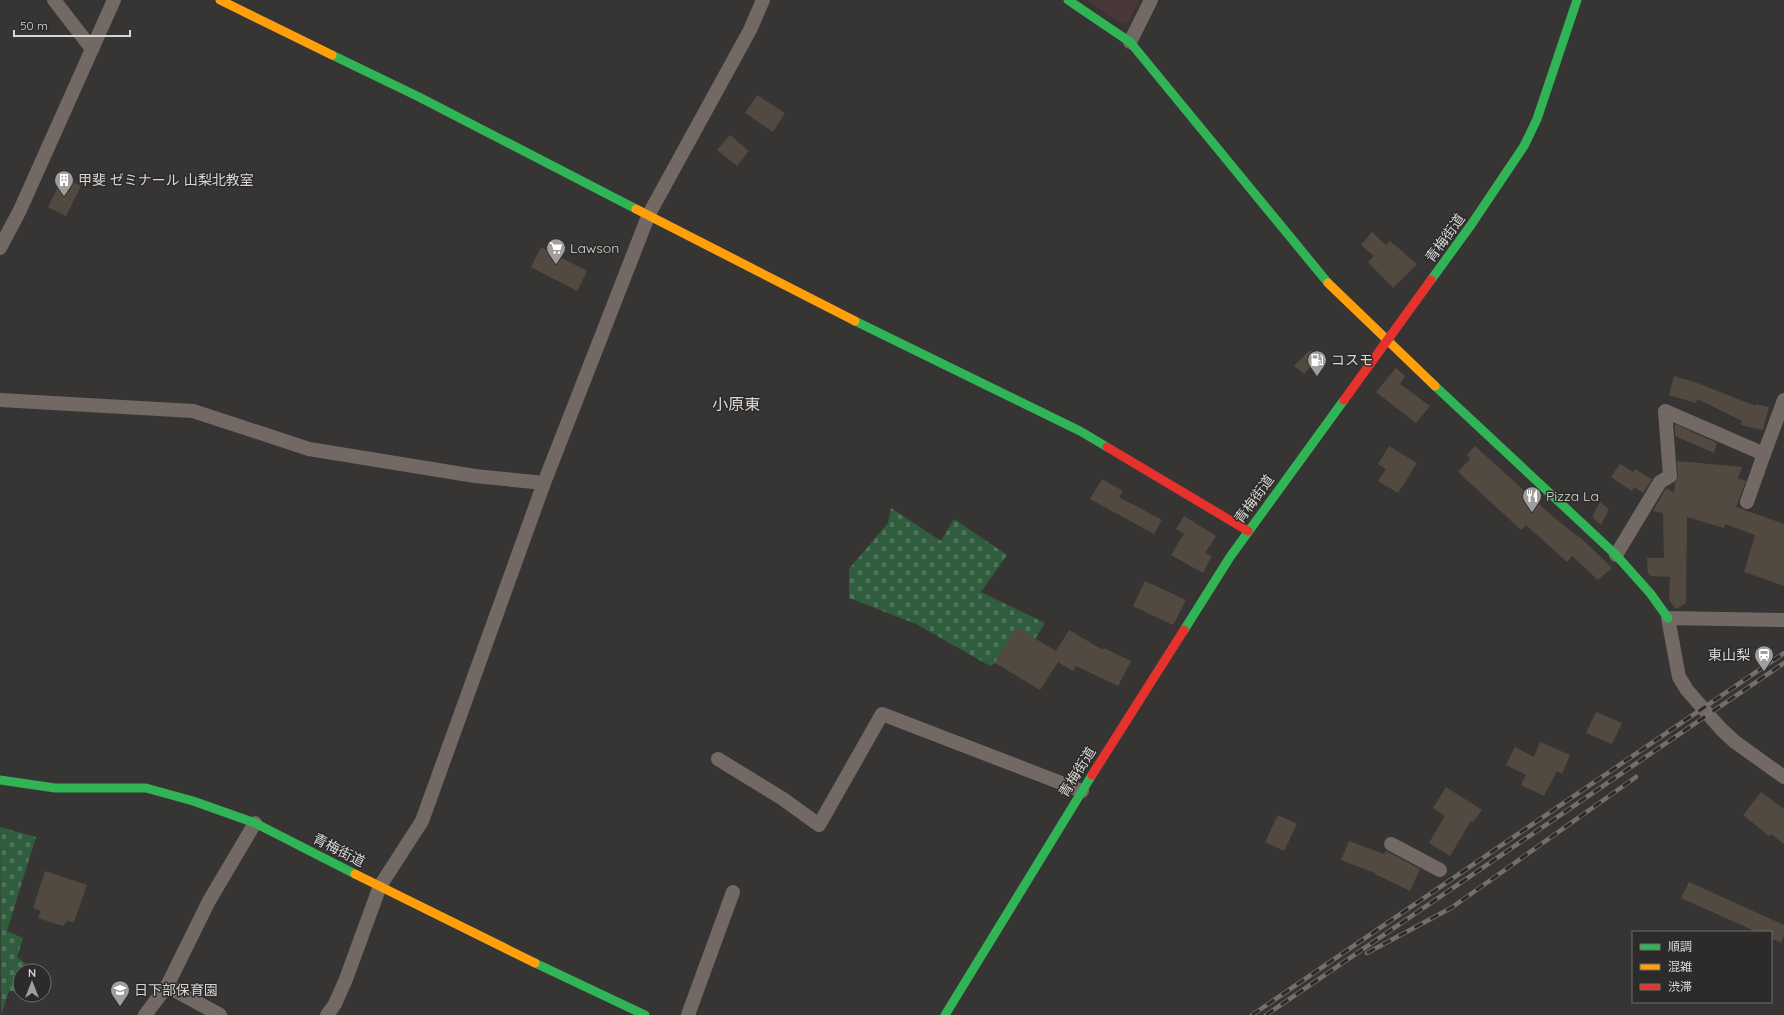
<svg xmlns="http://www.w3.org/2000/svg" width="1784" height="1015" font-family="Quicksand,'Noto Sans JP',sans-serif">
  <defs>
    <pattern id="cemetery-stones" width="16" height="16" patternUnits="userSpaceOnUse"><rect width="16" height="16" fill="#305d3e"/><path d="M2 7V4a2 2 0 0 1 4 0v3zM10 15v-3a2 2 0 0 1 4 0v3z" fill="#4d7459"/></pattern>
  </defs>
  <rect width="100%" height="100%" fill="#363534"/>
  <!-- education -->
  <path fill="#493739" d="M 1087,0 L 1139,0 L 1129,21 L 1122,24 Z"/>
  <!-- cemetery -->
  <g fill="url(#cemetery-stones)">
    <path d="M 891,508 L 941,541 L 954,519 L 1007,555 L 981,592 L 1045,623 L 1035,639 L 1016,628 L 995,663 L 990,666 L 916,624 L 849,598 L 849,569 L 888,523 Z"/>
    <path d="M 0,827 L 36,837 L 7,931 L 23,938 L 17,957 L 25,963 L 22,971 L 20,971 L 20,977 L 15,991 L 9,991 L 1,1015 Z"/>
  </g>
  <!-- building -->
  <g fill="#524a41">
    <path d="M 757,95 L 785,113 L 773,132 L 745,113 Z"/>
    <path d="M 730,135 L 749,151 L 737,166 L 717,150 Z"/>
    <path d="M 63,177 L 81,186 L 66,216 L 48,207 Z"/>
    <path d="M 1372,232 L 1386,245 L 1390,241 L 1417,264 L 1393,288 L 1368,262 L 1374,256 L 1361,245 Z"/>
    <path d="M 541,247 L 587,271 L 577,291 L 531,267 Z"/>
    <path d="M 1310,350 L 1319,357 L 1304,374 L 1294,366 Z"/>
    <path d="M 1396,368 L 1405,376 L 1400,384 L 1430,406 L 1416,423 L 1376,392 Z"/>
    <path d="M 1674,376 L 1697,383 L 1756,406 L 1756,404 L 1769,407 L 1763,430 L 1741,425 L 1742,421 L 1697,399 L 1696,403 L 1669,395 Z"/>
    <path d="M 1675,424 L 1717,443 L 1714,453 L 1675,436 Z"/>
    <path d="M 1389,446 L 1417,463 L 1398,493 L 1378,481 L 1386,469 L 1378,464 Z"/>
    <path d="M 1475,446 L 1552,516 L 1580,538 L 1580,537 L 1612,568 L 1598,580 L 1572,556 L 1567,562 L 1526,525 L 1521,530 L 1458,472 L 1470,459 L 1467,455 Z"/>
    <path d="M 1677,461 L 1742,467 L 1738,478 L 1746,481 L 1736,507 L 1784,524 L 1784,586 L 1744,572 L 1755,535 L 1725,524 L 1724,528 L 1687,517 L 1686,603 L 1676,609 L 1669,600 L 1670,577 L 1651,576 L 1648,573 L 1647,558 L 1664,558 L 1663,513 L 1653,511 L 1666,488 L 1674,493 L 1675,483 L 1678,476 Z"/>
    <path d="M 1620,464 L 1633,472 L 1635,469 L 1652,479 L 1643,493 L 1634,487 L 1632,491 L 1611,477 Z"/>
    <path d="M 1102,479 L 1123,491 L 1119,497 L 1162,520 L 1154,534 L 1090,499 Z"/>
    <path d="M 1600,502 L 1609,509 L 1601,525 L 1592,517 Z"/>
    <path d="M 1184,516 L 1216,536 L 1205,553 L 1212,556 L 1203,573 L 1171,555 L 1184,534 L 1176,529 Z"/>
    <path d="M 1145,581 L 1186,600 L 1173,625 L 1133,606 Z"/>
    <path d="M 1016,627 L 1056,651 L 1069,630 L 1103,650 L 1104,648 L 1131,661 L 1118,686 L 1076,666 L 1073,671 L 1058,662 L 1040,690 L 995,663 Z"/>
    <path d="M 1596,712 L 1622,723 L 1612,744 L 1586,733 Z"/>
    <path d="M 1540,742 L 1570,755 L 1562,774 L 1557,771 L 1544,796 L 1521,785 L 1526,775 L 1506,765 L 1515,747 L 1534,757 Z"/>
    <path d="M 1446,787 L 1482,810 L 1473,822 L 1471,821 L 1450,856 L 1429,843 L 1445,816 L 1433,808 Z"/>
    <path d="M 1761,792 L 1784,809 L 1784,844 L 1771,834 L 1769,836 L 1743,815 Z"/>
    <path d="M 1278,815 L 1297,824 L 1284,851 L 1265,842 Z"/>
    <path d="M 1349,841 L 1384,854 L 1386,851 L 1420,869 L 1410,891 L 1375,874 L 1375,873 L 1341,860 Z"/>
    <path d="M 45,871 L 87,885 L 74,922 L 67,921 L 63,926 L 38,918 L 41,911 L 33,908 Z"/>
    <path d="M 1689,882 L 1784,925 L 1784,936 L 1781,943 L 1771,938 L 1771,932 L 1757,932 L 1681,898 Z"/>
  </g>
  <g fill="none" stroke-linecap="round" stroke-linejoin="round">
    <!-- street -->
    <g stroke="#726964" stroke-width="14">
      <path d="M 54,0 L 92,49"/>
      <path d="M 1130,42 L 1151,0"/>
      <path d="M 0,248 L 20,210 L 114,0"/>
      <path d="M 0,400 L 193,411 L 309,449 L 475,476 L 544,483"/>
      <path d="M 1764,454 L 1784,400"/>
      <path d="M 1616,555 L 1660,482 L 1670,476 L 1665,411 L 1764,454 L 1747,502"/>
      <path d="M 1784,620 L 1668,618 L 1679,677 L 1687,690 L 1721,729 L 1735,742 L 1784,777"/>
      <path d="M 718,759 L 783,799 L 819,825 L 882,714 L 1082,791"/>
      <path d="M 1391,844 L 1440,870"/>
      <path d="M 167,986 L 220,1015"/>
      <path d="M 145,1015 L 167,986 L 209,901 L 255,823"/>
      <path d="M 327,1015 L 335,1004 L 346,979 L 380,886 L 422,821 L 544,483 L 649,214 L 750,30 L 763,0"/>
      <path d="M 688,1015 L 733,892"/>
    </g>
    <!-- fast -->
    <g stroke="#30b455" stroke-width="9">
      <path d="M 1068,0 L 1130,42 L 1328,283"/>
      <path d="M 332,55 L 419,97 L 636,209"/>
      <path d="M 1431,280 L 1471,225 L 1524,146 L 1537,119 L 1577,0"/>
      <path d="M 855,321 L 1080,431 L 1107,447"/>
      <path d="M 1435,386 L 1616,555 L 1650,593 L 1668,618"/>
      <path d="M 1184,630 L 1230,557 L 1344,400"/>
      <path d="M 0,780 L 55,788 L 146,788 L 193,801 L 255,823 L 355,874"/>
      <path d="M 535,963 L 645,1015"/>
      <path d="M 945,1015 L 1092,775"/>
    </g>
    <!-- slow -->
    <g stroke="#ff9f0a" stroke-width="9">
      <path d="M 220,0 L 332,55"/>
      <path d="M 636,209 L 855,321"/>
      <path d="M 1328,283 L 1435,386"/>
      <path d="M 355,874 L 535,963"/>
    </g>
    <!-- jam -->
    <g stroke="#e5322d" stroke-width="9">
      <path d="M 1344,400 L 1431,280"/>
      <path d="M 1107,447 L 1248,531"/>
      <path d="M 1092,775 L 1184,630"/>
    </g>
    <!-- rail casing -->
    <g stroke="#746f6b" stroke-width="4.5">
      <g id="rail">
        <path d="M 1367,953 L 1451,908 L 1636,777"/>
        <path d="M 1252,1015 L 1784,653"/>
        <path d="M 1266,1015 L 1784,663"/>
      </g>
    </g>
    <!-- rail -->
    <use href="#rail" stroke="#2d2b29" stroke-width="3" stroke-dasharray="9" stroke-linecap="butt"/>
  </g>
  <!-- icons -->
  <defs>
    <g id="building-pin" transform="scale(1)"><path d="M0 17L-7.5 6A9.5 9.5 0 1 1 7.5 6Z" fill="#9f9e9d" stroke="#2d2b29"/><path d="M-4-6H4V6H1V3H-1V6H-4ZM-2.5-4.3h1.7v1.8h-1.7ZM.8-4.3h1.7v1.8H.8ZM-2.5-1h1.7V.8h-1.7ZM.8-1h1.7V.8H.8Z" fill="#fff"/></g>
    <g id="supermarket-pin" transform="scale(1)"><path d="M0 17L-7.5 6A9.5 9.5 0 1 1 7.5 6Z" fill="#9f9e9d" stroke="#2d2b29"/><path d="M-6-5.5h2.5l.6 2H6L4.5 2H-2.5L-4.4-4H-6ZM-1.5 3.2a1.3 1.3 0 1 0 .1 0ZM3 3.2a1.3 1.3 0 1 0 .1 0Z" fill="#fff"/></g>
    <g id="fuel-pin" transform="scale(1)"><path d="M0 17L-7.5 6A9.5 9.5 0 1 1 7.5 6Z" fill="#9f9e9d" stroke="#2d2b29"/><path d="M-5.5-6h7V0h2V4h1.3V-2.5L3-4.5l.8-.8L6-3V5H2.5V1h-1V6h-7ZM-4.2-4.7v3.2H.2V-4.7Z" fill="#fff"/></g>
    <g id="restaurant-pin" transform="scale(1)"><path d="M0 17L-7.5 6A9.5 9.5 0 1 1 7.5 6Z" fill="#9f9e9d" stroke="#2d2b29"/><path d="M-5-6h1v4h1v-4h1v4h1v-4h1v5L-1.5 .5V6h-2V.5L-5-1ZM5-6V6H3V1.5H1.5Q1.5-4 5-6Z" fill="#fff"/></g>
    <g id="station-pin" transform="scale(1)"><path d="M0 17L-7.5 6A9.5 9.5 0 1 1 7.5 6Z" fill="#9f9e9d" stroke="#2d2b29"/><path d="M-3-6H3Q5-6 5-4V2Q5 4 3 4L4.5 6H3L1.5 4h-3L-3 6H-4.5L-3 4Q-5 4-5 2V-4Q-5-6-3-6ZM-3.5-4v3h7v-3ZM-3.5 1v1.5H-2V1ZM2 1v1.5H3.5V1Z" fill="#fff"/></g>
    <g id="school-pin" transform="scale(1)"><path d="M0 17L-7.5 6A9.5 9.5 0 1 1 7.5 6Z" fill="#9f9e9d" stroke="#2d2b29"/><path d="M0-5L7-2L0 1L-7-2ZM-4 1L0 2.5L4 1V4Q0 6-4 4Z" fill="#fff"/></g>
  </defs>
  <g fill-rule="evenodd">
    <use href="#building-pin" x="64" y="180"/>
    <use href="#supermarket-pin" x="556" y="248"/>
    <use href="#fuel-pin" x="1317" y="360"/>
    <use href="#restaurant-pin" x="1532" y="496"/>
    <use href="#station-pin" x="1764" y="655"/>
    <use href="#school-pin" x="120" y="990"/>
  </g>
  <g text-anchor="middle" stroke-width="3" stroke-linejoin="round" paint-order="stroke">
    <!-- poi labels -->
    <g font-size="14" fill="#d7d6d5" stroke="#2d2b29" text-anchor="start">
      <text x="78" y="185">甲斐 ゼミナール 山梨北教室</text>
      <text x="570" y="253">Lawson</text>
      <text x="1331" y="365">コスモ</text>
      <text x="1546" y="501">Pizza La</text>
      <text x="1750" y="660" text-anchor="end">東山梨</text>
      <text x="134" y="995">日下部保育園</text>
    </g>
    <!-- street labels -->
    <g font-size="14" fill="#d7d6d5" stroke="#2d2b29">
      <text transform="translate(1445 238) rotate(-54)" y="5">青梅街道</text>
      <text transform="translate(1254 499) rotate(-54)" y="5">青梅街道</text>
      <text transform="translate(1077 772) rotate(-58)" y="5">青梅街道</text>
      <text transform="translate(339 850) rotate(27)" y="5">青梅街道</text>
    </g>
    <!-- quarter labels -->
    <g font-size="16" fill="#d7d6d5" stroke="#2d2b29">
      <text x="736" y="410">小原東</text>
    </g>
  </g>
  <!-- legend -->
  <rect x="1632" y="931" width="140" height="72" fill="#2d2b29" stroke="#716f6e"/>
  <rect x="1640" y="944" width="20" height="6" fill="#30b455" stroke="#716f6e"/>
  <text x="1668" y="951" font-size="12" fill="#d7d6d5">順調</text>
  <rect x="1640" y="964" width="20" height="6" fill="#ff9f0a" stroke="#716f6e"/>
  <text x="1668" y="971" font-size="12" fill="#d7d6d5">混雑</text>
  <rect x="1640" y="984" width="20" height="6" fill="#e5322d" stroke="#716f6e"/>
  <text x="1668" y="991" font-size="12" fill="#d7d6d5">渋滞</text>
  <!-- north arrow -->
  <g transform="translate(32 983)"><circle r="19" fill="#2d2b29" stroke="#716f6e"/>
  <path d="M0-3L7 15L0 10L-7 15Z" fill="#9f9e9d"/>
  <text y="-6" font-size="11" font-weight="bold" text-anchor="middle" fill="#d7d6d5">N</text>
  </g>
  <!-- scale -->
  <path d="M14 30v6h116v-6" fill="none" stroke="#d7d6d5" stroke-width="2"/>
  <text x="20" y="30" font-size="12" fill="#d7d6d5" stroke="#2d2b29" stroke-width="3" paint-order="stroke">50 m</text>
</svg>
